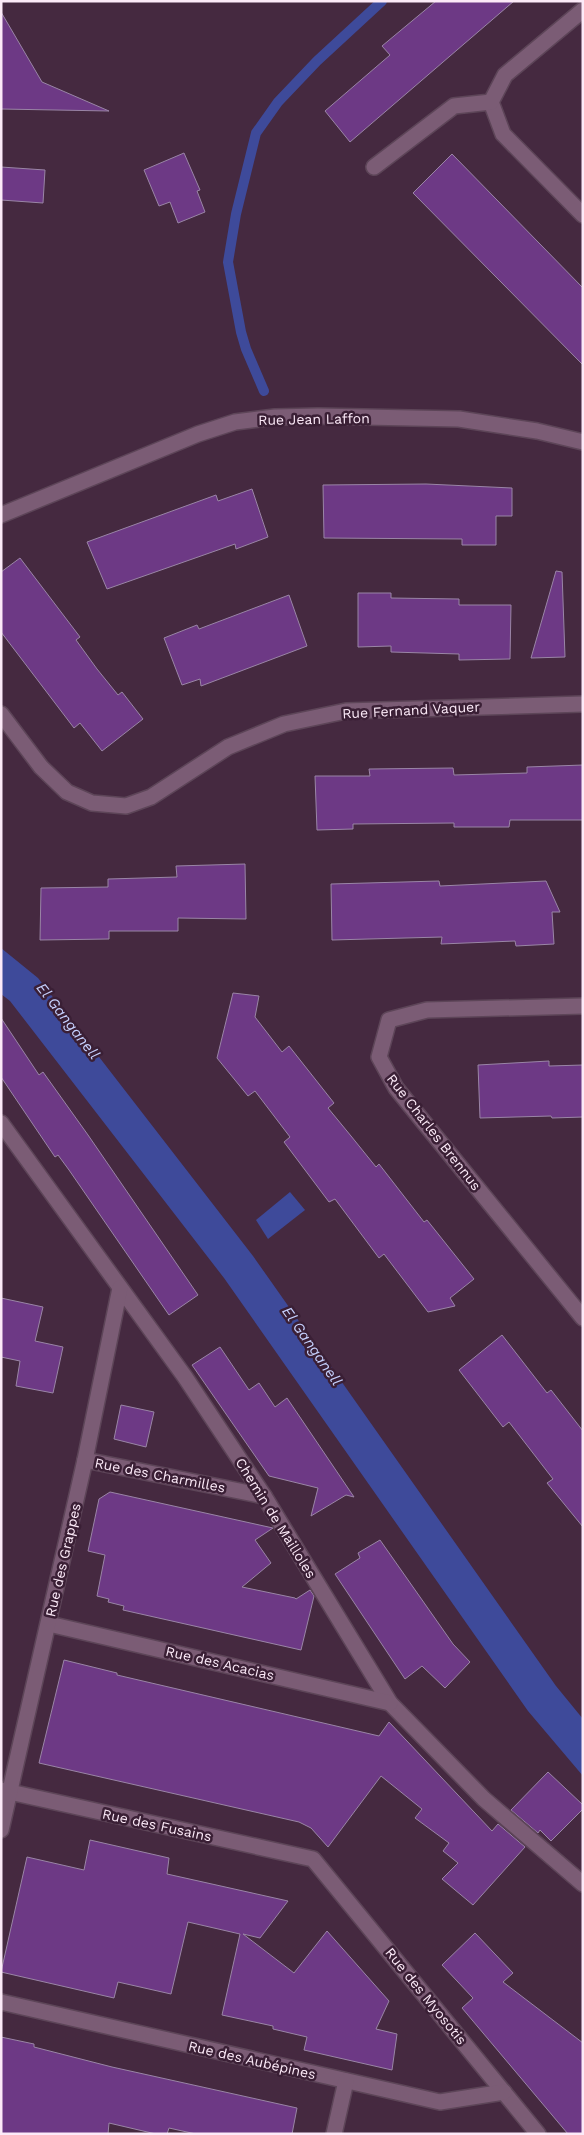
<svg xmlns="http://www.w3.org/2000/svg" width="584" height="2135" font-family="'Work Sans',sans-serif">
  <rect width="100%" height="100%" fill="#452940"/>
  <!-- water -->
  <g fill="#3e4a9a">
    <path d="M 1,948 L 38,978 L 253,1256 L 556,1686 L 583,1719 L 583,1776 L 528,1711 L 224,1278 L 10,1001 L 1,994 Z"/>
    <path d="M 290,1192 L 305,1210 L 268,1239 L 256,1220 Z"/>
  </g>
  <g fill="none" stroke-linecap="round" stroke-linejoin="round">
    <!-- stream -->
    <path stroke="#3e4a9a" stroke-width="10" d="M 264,391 L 246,349 L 241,332 L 228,262 L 236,214 L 256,133 L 278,102 L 317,61 L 382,1"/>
  </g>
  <!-- building -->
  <g fill="#6d3985" stroke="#9a85a6">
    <path d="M 436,1 L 514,1 L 350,142 L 325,111 L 390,55 L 382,46 Z"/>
    <path d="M 1,12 L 42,82 L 109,111 L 1,109 Z"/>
    <path d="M 184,153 L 200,190 L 197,191 L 205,212 L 178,223 L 170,202 L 159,206 L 144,170 Z"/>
    <path d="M 452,154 L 583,288 L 583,365 L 413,193 Z"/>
    <path d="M 1,167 L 45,170 L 43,203 L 1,200 Z"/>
    <path d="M 426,484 L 512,488 L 512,516 L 496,516 L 496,545 L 462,545 L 462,539 L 324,538 L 323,485 Z"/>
    <path d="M 252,489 L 268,537 L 236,549 L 235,544 L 107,589 L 87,542 L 216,495 L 218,501 Z"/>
    <path d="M 20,558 L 80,637 L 76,640 L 97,669 L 118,695 L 122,692 L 143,719 L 102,751 L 80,723 L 74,728 L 1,632 L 1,572 Z"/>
    <path d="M 556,571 L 562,572 L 565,657 L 531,658 Z"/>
    <path d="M 358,593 L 391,593 L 391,598 L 459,599 L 459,605 L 511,605 L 510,659 L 459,660 L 459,654 L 391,652 L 391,646 L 358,647 Z"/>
    <path d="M 289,595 L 307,646 L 201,686 L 200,679 L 182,685 L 164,638 L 197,625 L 199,629 Z"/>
    <path d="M 583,765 L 583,820 L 510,820 L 509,827 L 454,827 L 454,823 L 353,824 L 353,829 L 317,830 L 315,776 L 370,776 L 369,769 L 453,768 L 454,775 L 527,773 L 527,767 Z"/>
    <path d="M 245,864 L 246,919 L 178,918 L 178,931 L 109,931 L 109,939 L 40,940 L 41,888 L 108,887 L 108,879 L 177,877 L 176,866 Z"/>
    <path d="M 439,881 L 440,886 L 546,881 L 560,912 L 552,912 L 554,944 L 516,946 L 515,941 L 441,944 L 442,937 L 332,940 L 331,884 Z"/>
    <path d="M 233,993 L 259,996 L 255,1017 L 282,1052 L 289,1046 L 334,1103 L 328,1108 L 351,1136 L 376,1167 L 379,1164 L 424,1222 L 427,1220 L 474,1279 L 450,1298 L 455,1306 L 428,1312 L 384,1254 L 379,1258 L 335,1199 L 329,1202 L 284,1142 L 290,1137 L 255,1091 L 248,1096 L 217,1058 Z"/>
    <path d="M 1,1018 L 39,1075 L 43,1072 L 88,1135 L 198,1295 L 169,1315 L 69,1170 L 58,1155 L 55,1157 L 1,1077 Z"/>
    <path d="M 549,1061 L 549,1066 L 583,1065 L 583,1117 L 552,1118 L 551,1116 L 480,1118 L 478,1065 Z"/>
    <path d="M 1,1298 L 43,1307 L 35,1341 L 63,1347 L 53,1393 L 16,1386 L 20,1361 L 1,1357 Z"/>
    <path d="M 502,1335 L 547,1393 L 551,1390 L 583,1431 L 583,1527 L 547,1483 L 553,1479 L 509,1422 L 503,1427 L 459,1370 Z"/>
    <path d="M 220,1347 L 249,1390 L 259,1383 L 275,1407 L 287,1398 L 354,1497 L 346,1495 L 311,1516 L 318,1488 L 269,1476 L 192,1365 Z"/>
    <path d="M 121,1405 L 154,1412 L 146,1447 L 114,1439 Z"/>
    <path d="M 110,1492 L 273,1528 L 255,1540 L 271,1563 L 242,1587 L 295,1598 L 296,1599 L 310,1590 L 314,1596 L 301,1650 L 123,1610 L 124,1606 L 108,1602 L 109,1599 L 97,1596 L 105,1555 L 88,1551 L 99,1499 Z"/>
    <path d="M 380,1540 L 453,1644 L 470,1662 L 445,1688 L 422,1666 L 405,1679 L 335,1574 L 360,1558 L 358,1553 Z"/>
    <path d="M 64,1660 L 117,1673 L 117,1675 L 379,1736 L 389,1722 L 492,1831 L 498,1824 L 525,1847 L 473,1905 L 442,1879 L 458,1863 L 443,1851 L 449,1843 L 415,1818 L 422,1809 L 381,1776 L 328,1847 L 311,1828 L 299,1822 L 39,1763 Z"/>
    <path d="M 548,1772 L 583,1805 L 583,1809 L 551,1841 L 540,1830 L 538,1833 L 511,1810 Z"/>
    <path d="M 90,1840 L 169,1858 L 167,1874 L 288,1901 L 260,1938 L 243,1934 L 294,1973 L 327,1931 L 389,2001 L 376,2029 L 397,2034 L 392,2070 L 304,2050 L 307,2037 L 273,2029 L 273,2026 L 222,2015 L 240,1934 L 188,1922 L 171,1994 L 118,1982 L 114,1998 L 1,1972 L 27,1857 L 84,1870 Z"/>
    <path d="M 475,1933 L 513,1973 L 503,1982 L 583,2043 L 583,2134 L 568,2134 L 462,2008 L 473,1998 L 442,1965 Z"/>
    <path d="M 1,2037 L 34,2044 L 34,2047 L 112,2067 L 297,2108 L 292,2134 L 196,2134 L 169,2128 L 167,2134 L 156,2134 L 109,2123 L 108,2134 L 1,2134 Z"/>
  </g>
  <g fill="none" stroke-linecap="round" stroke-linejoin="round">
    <!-- minor casing -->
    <g stroke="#5d4558" stroke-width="18">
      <g id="minor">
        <path d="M 491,102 L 503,134 L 583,215"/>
        <path d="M 374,167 L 454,106 L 491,102 L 505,75 L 583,10"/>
        <path d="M 1,515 L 198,434 L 235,422 L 275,417 L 318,416 L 459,419 L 537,431 L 583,442"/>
        <path d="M 1,714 L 41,767 L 67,792 L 92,803 L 126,806 L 151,797 L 228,747 L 284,724 L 346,711 L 583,704"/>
        <path d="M 583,1006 L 427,1010 L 389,1020 L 379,1057 L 396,1088 L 583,1318"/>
        <path d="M 1,1123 L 185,1377 L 264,1496 L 390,1703 L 484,1799 L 583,1884"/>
        <path d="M 85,1460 L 264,1496"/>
        <path d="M 49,1624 L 390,1703"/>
        <path d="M 1,1790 L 313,1859 L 538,2134"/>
        <path d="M 1,1830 L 85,1460 L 120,1288"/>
        <path d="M 1,2002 L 440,2102 L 504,2092"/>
        <path d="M 334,2134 L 346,2081"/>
      </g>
    </g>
    <!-- minor -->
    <use href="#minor" stroke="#7b5c75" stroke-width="15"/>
  </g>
  <g text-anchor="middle" stroke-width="5" stroke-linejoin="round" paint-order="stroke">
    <!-- street labels -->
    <g font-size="14" fill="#fceaf8" stroke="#3a1f35">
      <text transform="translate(314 419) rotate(-1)" y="5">Rue Jean Laffon</text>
      <text transform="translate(411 710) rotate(-3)" y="5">Rue Fernand Vaquer</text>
      <text transform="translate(434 1132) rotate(52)" y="5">Rue Charles Brennus</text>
      <text transform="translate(160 1475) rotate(11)" y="5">Rue des Charmilles</text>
      <text transform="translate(276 1518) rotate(58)" y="5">Chemin de Mailloles</text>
      <text transform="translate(63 1560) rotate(-77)" y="5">Rue des Grappes</text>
      <text transform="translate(220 1663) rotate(13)" y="5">Rue des Acacias</text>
      <text transform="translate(157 1825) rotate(12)" y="5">Rue des Fusains</text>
      <text transform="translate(426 1996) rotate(51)" y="5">Rue des Myosotis</text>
      <text transform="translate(252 2060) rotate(13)" y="5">Rue des Aubépines</text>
    </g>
    <!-- water labels -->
    <g font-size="15" font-style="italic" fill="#c6d1fe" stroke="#3a1f35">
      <text transform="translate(68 1021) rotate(52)" y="5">El Ganganell</text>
      <text transform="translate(312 1346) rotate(55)" y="5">El Ganganell</text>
    </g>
  </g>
  <!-- border -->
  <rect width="584" height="2135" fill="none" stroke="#fceaf8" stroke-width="5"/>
</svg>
